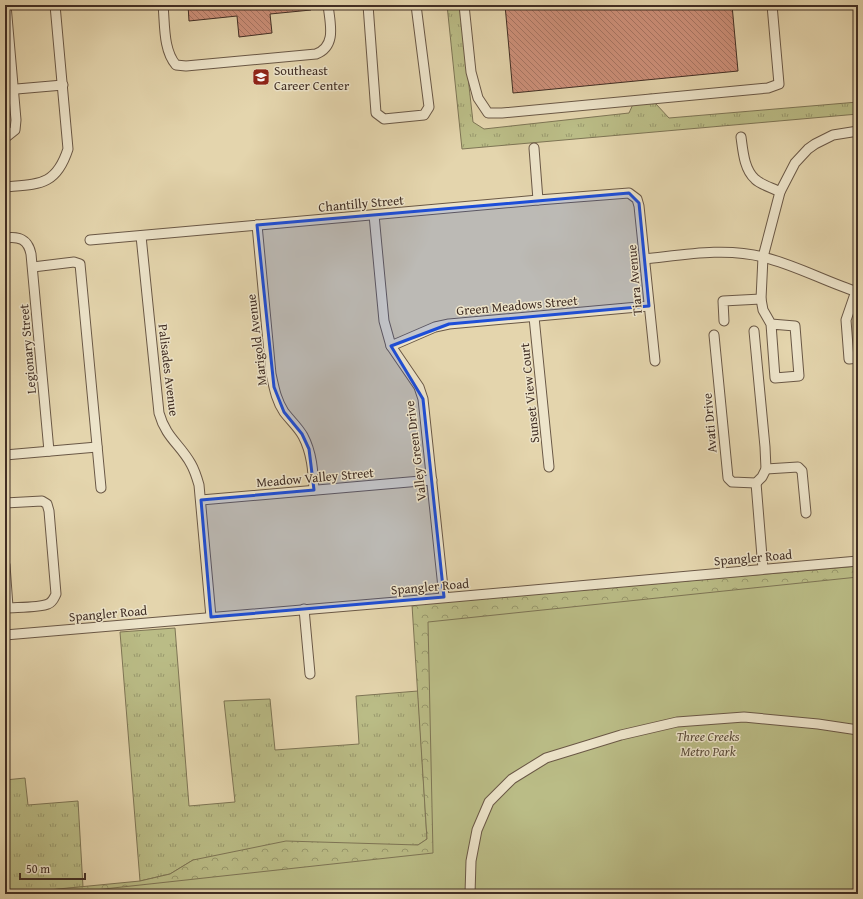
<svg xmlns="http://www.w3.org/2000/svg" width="863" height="899" font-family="'Gentium Book Plus',serif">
  <defs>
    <pattern id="grass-tufts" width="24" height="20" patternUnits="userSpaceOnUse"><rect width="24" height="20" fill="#babc86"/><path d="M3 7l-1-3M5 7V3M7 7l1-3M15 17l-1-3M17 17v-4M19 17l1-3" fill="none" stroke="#99996d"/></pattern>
    <pattern id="forest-crowns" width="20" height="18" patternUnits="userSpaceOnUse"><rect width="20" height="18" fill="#babc86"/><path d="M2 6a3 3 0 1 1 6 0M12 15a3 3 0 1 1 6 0" fill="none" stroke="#99996d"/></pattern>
    <pattern id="building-back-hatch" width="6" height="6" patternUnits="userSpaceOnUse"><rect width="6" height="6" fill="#cd907a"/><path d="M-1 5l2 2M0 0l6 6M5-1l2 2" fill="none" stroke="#a87664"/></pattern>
  </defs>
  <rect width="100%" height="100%" fill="#e4d5ad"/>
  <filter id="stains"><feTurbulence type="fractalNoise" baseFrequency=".005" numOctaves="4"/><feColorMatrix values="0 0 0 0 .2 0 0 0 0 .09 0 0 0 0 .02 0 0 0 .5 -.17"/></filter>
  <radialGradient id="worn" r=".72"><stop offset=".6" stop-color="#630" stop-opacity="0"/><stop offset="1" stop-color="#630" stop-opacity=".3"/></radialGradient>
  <!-- grass -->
  <g fill="url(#grass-tufts)" stroke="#7e7555">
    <path d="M 447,5 L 460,5 L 473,122 L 484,129 L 629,113 C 636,98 635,96 652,94 L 656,104 L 669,118 L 858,102 L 858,114 L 462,149 Z"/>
    <path d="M 175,628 L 189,806 L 235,802 L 224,701 L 270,699 L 275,750 L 359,744 L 356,696 L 418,691 L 427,839 L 418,845 L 193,860 L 170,874 L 140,881 L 120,632 Z"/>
    <path d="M 25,778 L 28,805 L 78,801 L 83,887 L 5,894 L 5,780 Z"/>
  </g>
  <!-- forest -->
  <path fill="url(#forest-crowns)" stroke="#7e7555" d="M 858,566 L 858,628 L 450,894 L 7,894 L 140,881 L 170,874 L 193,860 L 286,841 L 418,845 L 427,839 L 412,605 Z"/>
  <!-- green -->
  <path fill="#babc86" stroke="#7e7555" d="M 858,577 L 858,894 L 58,894 L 433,853 L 428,622 Z"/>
  <!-- building -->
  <g fill="url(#building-back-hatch)" stroke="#412e24">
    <path d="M 188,5 L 310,5 L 311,10 L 270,14 L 272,33 L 239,37 L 237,16 L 189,21 Z"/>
    <path d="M 505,5 L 732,5 L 738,71 L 513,93 Z"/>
  </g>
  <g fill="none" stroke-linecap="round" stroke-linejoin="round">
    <!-- minor casing -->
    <g stroke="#6a5846" stroke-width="11">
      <g id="minor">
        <path d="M 163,5 C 165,24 163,50 176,65 L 186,66 L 316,54 C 337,46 330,23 328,5"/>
        <path d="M 368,5 L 376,113 L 384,119 L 424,115 L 429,107 L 416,5"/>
        <path d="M 464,5 L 471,72 L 478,98 L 488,113 L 502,113 L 768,88 L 779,84 L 772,5"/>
        <path d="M 5,90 L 63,85"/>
        <path d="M 741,137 C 743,151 744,169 755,179 C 761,185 773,188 780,192"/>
        <path d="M 5,138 L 15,130 L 16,120 L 6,5"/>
        <path d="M 534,148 L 538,200"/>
        <path d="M 5,187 C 39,184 56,186 68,149 L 55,5"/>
        <path d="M 374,215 L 384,321 L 391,346 L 419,387 L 423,399 L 444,597"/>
        <path d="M 257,225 L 271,374 C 274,387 276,400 284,412 C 290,420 298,427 303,436 C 312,453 313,471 314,490"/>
        <path d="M 141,236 L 159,413 C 166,438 180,444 191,464 C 195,471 197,478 199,485 L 211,617"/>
        <path d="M 5,238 C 19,236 28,239 31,254 L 49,451"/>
        <path d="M 90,240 L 538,200 L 629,193 L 637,199 L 639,206 L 655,361"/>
        <path d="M 645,259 C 683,255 725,247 763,257 C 796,265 826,282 858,292"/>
        <path d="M 33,267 L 74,262 L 80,264 L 101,488"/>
        <path d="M 856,291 L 846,320 L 849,359 L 858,358"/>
        <path d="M 534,317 L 549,467"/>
        <path d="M 724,321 L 723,301 L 761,299"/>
        <path d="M 771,324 L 795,326 L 799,376 L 775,378 L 771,324 L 763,310 L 761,299 L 763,257 L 780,192 L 795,163 L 808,149 L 815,144 L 833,135 L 858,131"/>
        <path d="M 714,335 L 728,478 L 732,482 L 756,483 L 762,477 L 766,469 L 765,447 L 754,331"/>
        <path d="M 391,346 L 435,327 L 449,324 L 649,306"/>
        <path d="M 5,455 L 97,447"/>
        <path d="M 766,469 L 798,467 L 802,471 L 806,513"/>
        <path d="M 756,483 L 763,569"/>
        <path d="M 201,500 L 432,480"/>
        <path d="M 5,503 L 42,501 L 47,504 L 49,511 L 56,594 C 54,598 53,602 48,604 C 39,608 16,607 5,608"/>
        <path d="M 5,565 L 8,607"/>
        <path d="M 304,609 L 310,674"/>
        <path d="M 5,635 L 420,600 L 858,561"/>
        <path d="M 470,894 L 471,861 L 477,830 L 489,802 L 512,779 L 546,758 L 621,735 L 677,722 L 744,717 L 818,724 L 858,730"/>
      </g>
    </g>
    <!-- minor -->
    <use href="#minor" stroke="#ede4ca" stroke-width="9"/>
  </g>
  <!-- marked area -->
  <path fill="#1d4ed8" fill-opacity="0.2" stroke="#1d4ed8" stroke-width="3" stroke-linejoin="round" d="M 629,193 L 639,203 L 649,306 L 449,324 L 391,346 L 423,399 L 444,597 L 211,617 L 201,500 L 314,490 L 309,449 L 302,434 L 284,412 L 274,387 L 257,225 Z"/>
  <!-- icons -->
  <defs>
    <g id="school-square" transform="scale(0.9)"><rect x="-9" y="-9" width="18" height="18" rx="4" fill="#8f2418" stroke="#ede4ca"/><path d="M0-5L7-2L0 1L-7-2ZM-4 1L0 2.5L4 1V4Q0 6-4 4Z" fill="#fff"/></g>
  </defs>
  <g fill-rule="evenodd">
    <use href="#school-square" x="261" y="77"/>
  </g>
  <g text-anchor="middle" stroke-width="3" stroke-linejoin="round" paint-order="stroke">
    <!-- poi labels -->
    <g font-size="13" fill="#412e24" stroke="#ede4ca" text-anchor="start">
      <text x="274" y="75">Southeast<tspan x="274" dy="15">Career Center</tspan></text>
    </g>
    <!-- street labels -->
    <g font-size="13" fill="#412e24" stroke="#ede4ca">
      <text transform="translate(361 203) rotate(-5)" y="5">Chantilly Street</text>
      <text transform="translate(634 280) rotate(-95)" y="5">Tiara Avenue</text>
      <text transform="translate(517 305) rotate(-5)" y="5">Green Meadows Street</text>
      <text transform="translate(256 340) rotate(-97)" y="5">Marigold Avenue</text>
      <text transform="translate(27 349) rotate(-95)" y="5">Legionary Street</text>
      <text transform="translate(169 370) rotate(83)" y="5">Palisades Avenue</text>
      <text transform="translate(529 393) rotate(-96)" y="5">Sunset View Court</text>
      <text transform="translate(709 423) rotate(-95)" y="5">Avati Drive</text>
      <text transform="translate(415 451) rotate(-97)" y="5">Valley Green Drive</text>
      <text transform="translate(315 477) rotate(-5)" y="5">Meadow Valley Street</text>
      <text transform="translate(753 557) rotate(-5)" y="5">Spangler Road</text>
      <text transform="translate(430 586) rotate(-5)" y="5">Spangler Road</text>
      <text transform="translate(108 613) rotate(-5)" y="5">Spangler Road</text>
    </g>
    <!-- park labels -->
    <g font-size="13" font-style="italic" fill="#594a38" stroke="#ede4ca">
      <text x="708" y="741">Three Creeks<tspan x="708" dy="15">Metro Park</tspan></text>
    </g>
  </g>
  <!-- margin -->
  <rect width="863" height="899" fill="none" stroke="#e4d5ad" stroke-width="20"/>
  <rect x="6" y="6" width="851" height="887" fill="none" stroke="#412e24" stroke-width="2"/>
  <rect x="10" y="10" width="843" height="879" fill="none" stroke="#412e24"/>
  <!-- scale -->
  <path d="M20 873v6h65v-6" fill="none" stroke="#412e24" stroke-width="2"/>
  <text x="26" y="873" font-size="12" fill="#412e24" stroke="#ede4ca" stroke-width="3" paint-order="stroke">50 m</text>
  <rect width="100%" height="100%" filter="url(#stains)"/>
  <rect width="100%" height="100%" fill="url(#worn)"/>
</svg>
